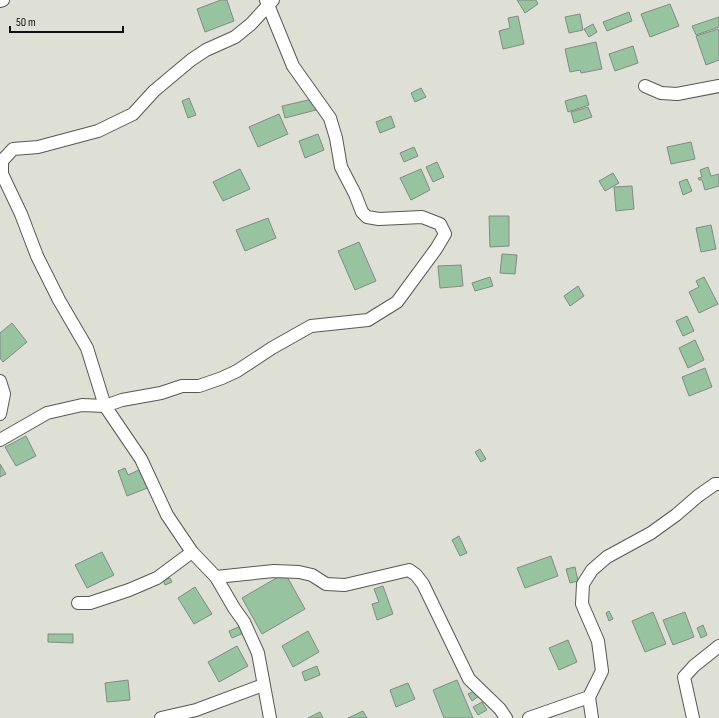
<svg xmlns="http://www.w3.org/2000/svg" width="719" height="718" font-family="'Sofia Sans Condensed',sans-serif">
  <rect width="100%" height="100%" fill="#dee0d6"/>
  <!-- building -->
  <g fill="#98c3a0" stroke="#828a84">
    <path d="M 221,0 L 227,0 L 234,21 L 205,32 L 197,9 Z"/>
    <path d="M 517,0 L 536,0 L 538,4 L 525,13 Z"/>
    <path d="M 670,4 L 679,26 L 650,37 L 641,14 Z"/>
    <path d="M 629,12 L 632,21 L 607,31 L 603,22 Z"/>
    <path d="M 580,14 L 583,30 L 569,33 L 565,17 Z"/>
    <path d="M 518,16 L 524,44 L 503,49 L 499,31 L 510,28 L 508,18 Z"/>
    <path d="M 719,17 L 719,27 L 696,35 L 692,26 Z"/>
    <path d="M 593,24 L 597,32 L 589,37 L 584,29 Z"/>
    <path d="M 718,29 L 719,32 L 719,60 L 706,65 L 696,36 Z"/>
    <path d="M 596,42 L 602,69 L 581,73 L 580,70 L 570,72 L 565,49 Z"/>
    <path d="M 633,46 L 638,63 L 615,71 L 609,54 Z"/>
    <path d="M 421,88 L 426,97 L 415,102 L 411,93 Z"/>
    <path d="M 586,95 L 589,105 L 568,112 L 565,101 Z"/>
    <path d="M 189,98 L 196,115 L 188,118 L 182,101 Z"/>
    <path d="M 313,99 L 316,110 L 285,118 L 282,106 Z"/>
    <path d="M 588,107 L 592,117 L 574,123 L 571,112 Z"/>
    <path d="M 279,114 L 288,134 L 258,147 L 249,127 Z"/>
    <path d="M 391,116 L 395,127 L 380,133 L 376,122 Z"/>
    <path d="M 318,134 L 324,150 L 305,158 L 299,141 Z"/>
    <path d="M 691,142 L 695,159 L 671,164 L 667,147 Z"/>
    <path d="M 414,147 L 418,156 L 404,162 L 400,153 Z"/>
    <path d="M 437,162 L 444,177 L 433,182 L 426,167 Z"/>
    <path d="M 708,167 L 711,176 L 719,174 L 719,186 L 705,190 L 702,180 L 699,180 L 698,178 L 702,177 L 700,170 Z"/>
    <path d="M 240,169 L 250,189 L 223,201 L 213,182 Z"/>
    <path d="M 421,169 L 430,190 L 411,200 L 400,178 Z"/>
    <path d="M 613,173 L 619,183 L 605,191 L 599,181 Z"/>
    <path d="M 687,179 L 692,191 L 683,195 L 679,182 Z"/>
    <path d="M 632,186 L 634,209 L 616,211 L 614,187 Z"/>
    <path d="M 489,216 L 509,216 L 509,246 L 490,247 Z"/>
    <path d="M 268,218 L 276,238 L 245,251 L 236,230 Z"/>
    <path d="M 711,225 L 716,249 L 701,252 L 696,228 Z"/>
    <path d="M 359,242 L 376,281 L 355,290 L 338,251 Z"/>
    <path d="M 502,254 L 517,255 L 515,274 L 500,273 Z"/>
    <path d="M 461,265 L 463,286 L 440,288 L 438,266 Z"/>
    <path d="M 490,277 L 493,286 L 475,291 L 472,283 Z"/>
    <path d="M 704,277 L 718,304 L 699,313 L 689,292 L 699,287 L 696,281 Z"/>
    <path d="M 578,286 L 584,296 L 570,306 L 564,296 Z"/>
    <path d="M 687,316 L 694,331 L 683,336 L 676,321 Z"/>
    <path d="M 12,323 L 27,342 L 3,362 L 0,358 L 0,333 Z"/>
    <path d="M 695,340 L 704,360 L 688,368 L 679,348 Z"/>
    <path d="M 705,368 L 712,387 L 689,396 L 682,377 Z"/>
    <path d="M 26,436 L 36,456 L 16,466 L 5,447 Z"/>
    <path d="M 480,449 L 486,459 L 481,462 L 475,452 Z"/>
    <path d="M 0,464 L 6,474 L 0,477 Z"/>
    <path d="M 125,468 L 128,475 L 143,468 L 150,487 L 127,496 L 118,471 Z"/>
    <path d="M 459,536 L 467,553 L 460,556 L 452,540 Z"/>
    <path d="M 102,552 L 114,575 L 87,588 L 75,565 Z"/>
    <path d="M 551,556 L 558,576 L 525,588 L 517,568 Z"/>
    <path d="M 575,567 L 578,581 L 570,583 L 566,569 Z"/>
    <path d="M 285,573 L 305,609 L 262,634 L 242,598 Z"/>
    <path d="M 170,578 L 172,582 L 165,585 L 163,580 Z"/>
    <path d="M 383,586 L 393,614 L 377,620 L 372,604 L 379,602 L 374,589 Z"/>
    <path d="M 195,587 L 212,614 L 194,624 L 178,598 Z"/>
    <path d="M 609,611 L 613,619 L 609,621 L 606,613 Z"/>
    <path d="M 653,612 L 666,644 L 645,652 L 632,621 Z"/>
    <path d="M 685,612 L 694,637 L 673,645 L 663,620 Z"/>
    <path d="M 243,625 L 246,632 L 232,638 L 229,631 Z"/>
    <path d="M 703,625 L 707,635 L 701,638 L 697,628 Z"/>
    <path d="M 308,631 L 319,652 L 293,667 L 282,646 Z"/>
    <path d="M 48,634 L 73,634 L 73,643 L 48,642 Z"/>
    <path d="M 568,640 L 577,662 L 559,670 L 549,648 Z"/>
    <path d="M 237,646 L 248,666 L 219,682 L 208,662 Z"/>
    <path d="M 317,666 L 320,675 L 305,681 L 302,672 Z"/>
    <path d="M 128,680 L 130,700 L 107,702 L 105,683 Z"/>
    <path d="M 457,680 L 473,718 L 444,718 L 433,690 Z"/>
    <path d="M 408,683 L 415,699 L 396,707 L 390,690 Z"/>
    <path d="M 476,690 L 479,696 L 472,701 L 468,694 Z"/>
    <path d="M 482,702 L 487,710 L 478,715 L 473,707 Z"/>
    <path d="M 363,711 L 367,718 L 348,718 Z"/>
    <path d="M 320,712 L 323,718 L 308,718 Z"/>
  </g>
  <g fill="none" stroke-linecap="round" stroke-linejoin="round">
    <!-- minor casing -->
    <g stroke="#575951" stroke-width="14">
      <g id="minor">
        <path d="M 0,1 L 3,0"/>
        <path d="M 645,86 L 661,93 L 677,94 L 719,86"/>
        <path d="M 0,381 L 4,394 L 0,414"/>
        <path d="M 0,440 L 47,413 L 82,405 L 105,406 L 122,400 L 161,393 L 182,386 L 199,386 L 222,378 L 237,371 L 272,348 L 311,326 L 368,320 L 397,302 L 436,249 L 445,234 L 440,224 L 422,217 L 379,219 L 367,217 L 362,212 L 355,194 L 341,167 L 336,138 L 330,118 L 293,66 L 266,0"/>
        <path d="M 216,577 L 274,571 L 299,572 L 312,575 L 326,584 L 345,585 L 409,570 L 416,575 L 423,584 L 469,679 L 500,709 L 506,718"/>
        <path d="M 78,603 L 90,603 L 129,590 L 157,578 L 192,552"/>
        <path d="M 589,697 L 592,718"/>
        <path d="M 161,718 L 196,710 L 263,685"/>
        <path d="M 270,718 L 258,653 L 244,622 L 234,608 L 216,577 L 192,552 L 167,515 L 141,459 L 105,406 L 87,348 L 59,300 L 37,256 L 21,214 L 2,174 L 2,161 L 13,149 L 38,147 L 98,131 L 133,114 L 154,91 L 191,60 L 206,50 L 235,37 L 251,24 L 273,0"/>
        <path d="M 529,718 L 589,697 L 602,671 L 598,641 L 582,604 L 583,584 L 592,570 L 607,557 L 651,533 L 676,515 L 698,496 L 715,484 L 719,484"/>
        <path d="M 693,718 L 684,677 L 694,666 L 719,646"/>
      </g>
    </g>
    <!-- minor -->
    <use href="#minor" stroke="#fff" stroke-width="12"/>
  </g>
  <!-- scale -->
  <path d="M10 26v6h113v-6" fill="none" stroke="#0f100d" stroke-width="2"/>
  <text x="16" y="26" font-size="12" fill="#0f100d" stroke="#dee0d6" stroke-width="3" paint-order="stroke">50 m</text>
</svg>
